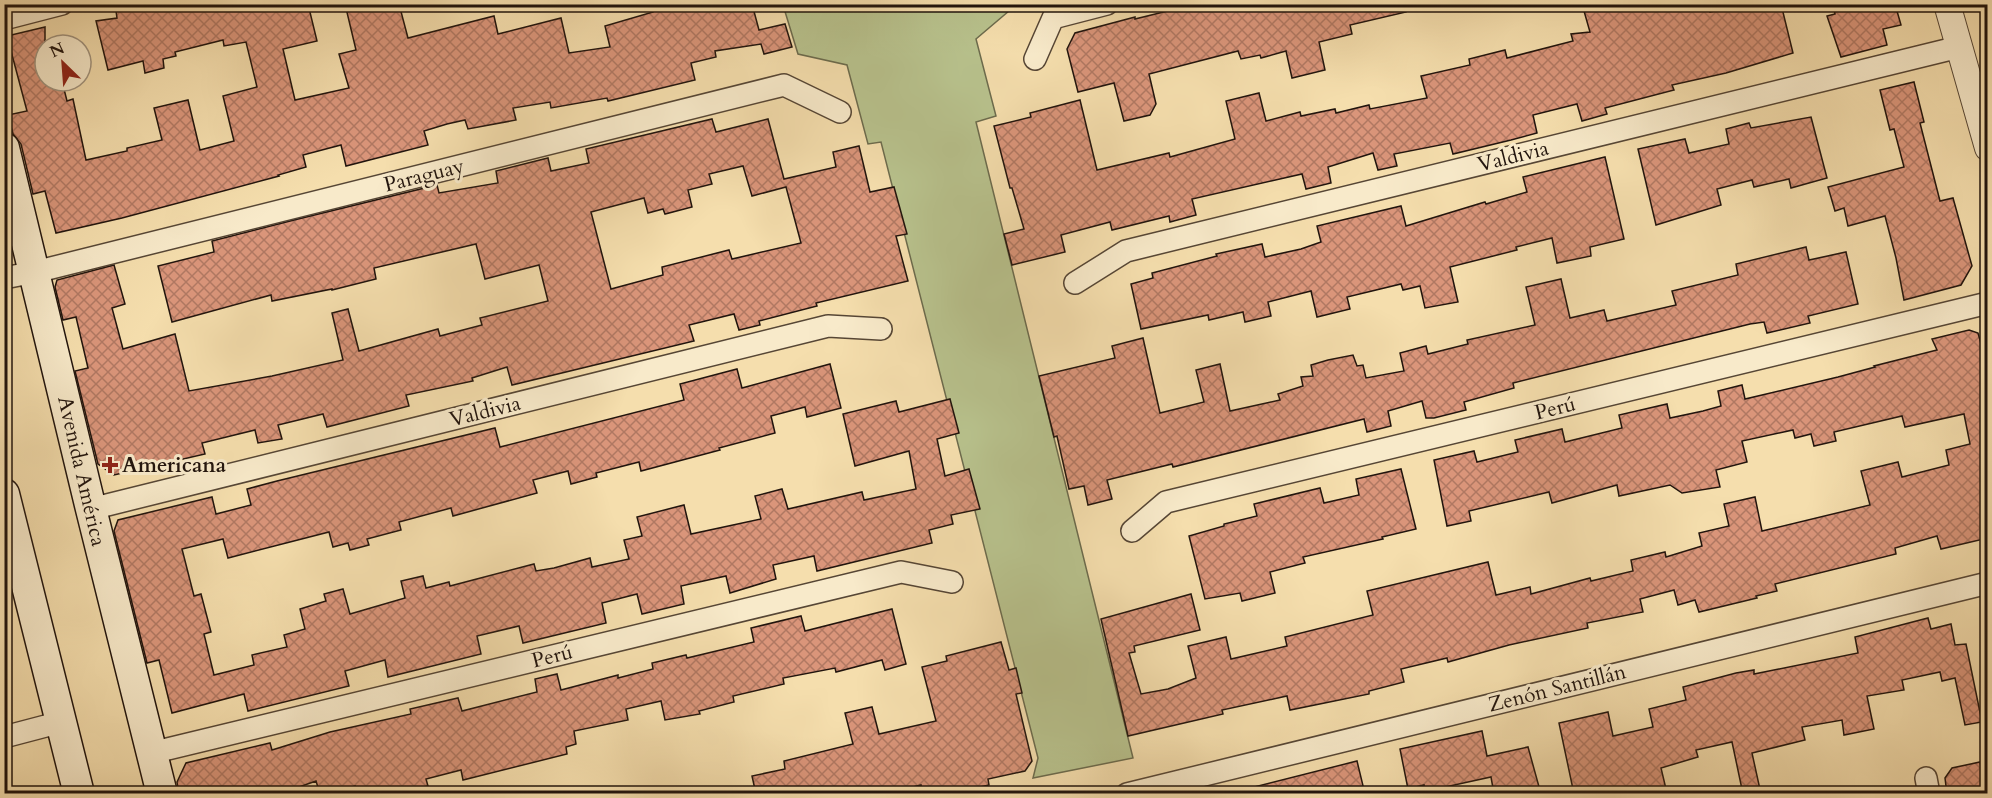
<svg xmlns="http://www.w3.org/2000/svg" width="1992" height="798" font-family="Cardo,serif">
  <defs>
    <pattern id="building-cross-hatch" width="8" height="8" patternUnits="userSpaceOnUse" patternTransform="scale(1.5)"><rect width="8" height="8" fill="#da957a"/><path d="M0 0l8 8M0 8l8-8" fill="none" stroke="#b07862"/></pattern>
  </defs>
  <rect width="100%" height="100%" fill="#f5dead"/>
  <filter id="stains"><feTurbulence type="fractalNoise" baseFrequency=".00333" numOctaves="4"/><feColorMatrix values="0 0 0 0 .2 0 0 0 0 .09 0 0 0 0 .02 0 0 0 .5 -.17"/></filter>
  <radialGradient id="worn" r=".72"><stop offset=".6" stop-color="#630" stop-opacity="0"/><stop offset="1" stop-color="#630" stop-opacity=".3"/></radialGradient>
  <!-- green -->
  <path fill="#b8c28d" stroke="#6c6b4d" stroke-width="1.5" d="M 783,5 L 1016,5 L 976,39 L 996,116 L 976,122 L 1133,758 L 1033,778 L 1038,758 L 881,142 L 868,144 L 847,65 L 798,54 Z"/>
  <!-- building -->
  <g fill="url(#building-cross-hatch)" stroke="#21140d" stroke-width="1.5" fill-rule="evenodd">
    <path d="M 115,4 L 308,4 L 317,41 L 283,49 L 295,100 L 349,88 L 339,54 L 356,50 L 345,4 L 399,4 L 408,38 L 494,16 L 498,34 L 561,18 L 569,53 L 610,47 L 605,26 L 653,12 L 651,4 L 752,4 L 759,30 L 785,24 L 792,47 L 764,54 L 761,44 L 715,51 L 716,57 L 691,63 L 695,80 L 608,101 L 607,98 L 551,108 L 550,102 L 513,108 L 516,120 L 468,129 L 465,120 L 447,124 L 424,131 L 428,145 L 346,166 L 341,145 L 303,155 L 306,167 L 278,175 L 279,176 L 122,218 L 56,233 L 45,191 L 33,194 L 21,144 L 13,134 L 8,115 L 27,111 L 7,36 L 45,27 L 45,81 L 62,81 L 67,101 L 73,99 L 86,160 L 127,151 L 127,148 L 162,140 L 154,108 L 188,100 L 200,150 L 234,141 L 223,96 L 257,87 L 246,42 L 224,46 L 223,40 L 175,52 L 176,56 L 163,59 L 164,68 L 145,73 L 143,61 L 108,70 L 96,21 L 117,18 Z"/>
    <path d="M 1196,4 L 1405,4 L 1406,12 L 1350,25 L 1352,34 L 1319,42 L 1325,70 L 1292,78 L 1286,51 L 1261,58 L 1260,55 L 1241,59 L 1238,51 L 1149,74 L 1156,104 L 1150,115 L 1124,121 L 1114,83 L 1078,92 L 1067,49 L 1075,33 L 1135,17 L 1135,19 Z"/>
    <path d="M 1610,4 L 1708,4 L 1710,12 L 1744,4 L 1781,4 L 1793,53 L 1726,73 L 1672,85 L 1674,90 L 1605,108 L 1607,114 L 1582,121 L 1577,104 L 1533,115 L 1537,133 L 1511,140 L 1453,154 L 1450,143 L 1394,154 L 1397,166 L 1378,170 L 1373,153 L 1328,167 L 1331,183 L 1306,189 L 1302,174 L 1192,199 L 1196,215 L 1170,222 L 1169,216 L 1112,230 L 1110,222 L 1061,235 L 1065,252 L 1012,265 L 1004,234 L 1024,229 L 1012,188 L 1010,188 L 994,126 L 1031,117 L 1030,113 L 1080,100 L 1097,170 L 1169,153 L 1170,157 L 1235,139 L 1226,101 L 1259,93 L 1266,121 L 1300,112 L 1301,116 L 1335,109 L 1336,113 L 1369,105 L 1370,109 L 1427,98 L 1421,76 L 1470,65 L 1469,59 L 1505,50 L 1507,58 L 1573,41 L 1571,34 L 1590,32 L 1584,11 Z"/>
    <path d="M 1833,4 L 1895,4 L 1901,25 L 1883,29 L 1887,45 L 1841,57 L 1827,16 L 1835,14 Z"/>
    <path d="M 1914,82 L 1924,122 L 1920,123 L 1940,201 L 1953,198 L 1972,266 L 1961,285 L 1904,300 L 1896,258 L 1885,216 L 1848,226 L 1844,208 L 1835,211 L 1828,187 L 1904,167 L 1894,129 L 1890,130 L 1880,90 Z"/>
    <path d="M 1811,117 L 1827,178 L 1791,188 L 1789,179 L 1754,187 L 1752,180 L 1717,189 L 1721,205 L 1656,225 L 1638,149 L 1685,139 L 1689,153 L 1729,144 L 1726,129 L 1749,123 L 1751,128 Z"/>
    <path d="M 712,119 L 716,132 L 768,119 L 784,179 L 836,167 L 833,152 L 859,146 L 870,192 L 894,187 L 907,234 L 896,236 L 908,281 L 816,303 L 817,306 L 759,321 L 760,325 L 739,330 L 734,314 L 689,325 L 694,341 L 512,385 L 507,367 L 472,378 L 473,381 L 406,395 L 409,406 L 327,427 L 323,414 L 278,425 L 282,439 L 258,443 L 255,430 L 202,443 L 205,454 L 114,475 L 98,464 L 75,371 L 88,368 L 76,317 L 63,320 L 55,287 L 57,280 L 114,265 L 125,304 L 112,308 L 123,349 L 175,334 L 189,391 L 272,376 L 343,360 L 332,313 L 348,309 L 359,351 L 438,329 L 440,336 L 482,325 L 480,318 L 548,301 L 539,265 L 485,279 L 476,244 L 374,268 L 376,279 L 332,290 L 332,289 L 272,301 L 271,295 L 172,322 L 158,266 L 214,252 L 212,241 L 294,220 L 437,185 L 439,193 L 498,183 L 496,171 L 548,158 L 551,171 L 589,163 L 586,149 ZM 743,166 L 752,196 L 786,187 L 801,243 L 732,259 L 729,250 L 662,267 L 663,275 L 611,289 L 591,212 L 644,198 L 648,213 L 663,209 L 665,214 L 692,207 L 688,190 L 712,184 L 709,174 Z"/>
    <path d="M 1605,157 L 1624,239 L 1590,247 L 1591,256 L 1557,263 L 1552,238 L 1516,247 L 1517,250 L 1450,267 L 1458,302 L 1425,308 L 1420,286 L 1403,290 L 1401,284 L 1347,297 L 1350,309 L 1317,317 L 1311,291 L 1268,302 L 1271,316 L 1245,322 L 1243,312 L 1209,320 L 1208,315 L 1141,329 L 1131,284 L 1153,278 L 1152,273 L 1217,256 L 1216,254 L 1262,244 L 1265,257 L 1301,249 L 1321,242 L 1317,226 L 1401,206 L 1406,226 L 1485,202 L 1486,204 L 1527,192 L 1523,177 Z"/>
    <path d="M 1806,247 L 1809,260 L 1846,252 L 1858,304 L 1808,316 L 1810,323 L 1767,333 L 1764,322 L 1750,324 L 1513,383 L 1514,388 L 1464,402 L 1466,410 L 1434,418 L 1426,418 L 1422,401 L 1388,411 L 1391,426 L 1367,432 L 1364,419 L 1173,467 L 1172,464 L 1107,480 L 1112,499 L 1088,505 L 1084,486 L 1069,489 L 1057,436 L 1054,437 L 1039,376 L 1115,358 L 1112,346 L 1143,338 L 1160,413 L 1204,402 L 1196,370 L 1220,364 L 1230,411 L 1280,400 L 1278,394 L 1303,386 L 1301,377 L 1313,376 L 1311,365 L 1328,360 L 1353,355 L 1357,366 L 1363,365 L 1366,378 L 1404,371 L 1400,353 L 1426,346 L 1428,354 L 1468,344 L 1467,340 L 1535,325 L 1526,287 L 1561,279 L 1570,318 L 1604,310 L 1607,321 L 1676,305 L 1672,291 L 1738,275 L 1736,264 Z"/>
    <path d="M 1969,330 L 1978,333 L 1988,369 L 1988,538 L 1941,549 L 1937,536 L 1895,548 L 1896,554 L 1775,584 L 1777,591 L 1756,596 L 1757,598 L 1699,612 L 1695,600 L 1678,605 L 1674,590 L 1640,599 L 1643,612 L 1587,623 L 1588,628 L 1509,645 L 1448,662 L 1447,658 L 1401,669 L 1404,682 L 1369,691 L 1369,694 L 1290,710 L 1287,696 L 1222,710 L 1223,714 L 1128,736 L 1101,619 L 1191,594 L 1200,630 L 1134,646 L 1135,652 L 1129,653 L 1141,694 L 1168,689 L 1196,678 L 1188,646 L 1226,637 L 1231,659 L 1287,646 L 1285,637 L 1373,615 L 1367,591 L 1488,562 L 1496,595 L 1530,587 L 1531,594 L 1590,578 L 1591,581 L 1633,571 L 1631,560 L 1665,552 L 1666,557 L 1702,546 L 1699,533 L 1729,526 L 1724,504 L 1755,497 L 1762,531 L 1870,505 L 1861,471 L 1898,462 L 1902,477 L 1949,465 L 1946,450 L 1970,444 L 1964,414 L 1905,427 L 1902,416 L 1834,432 L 1836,441 L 1814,446 L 1811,434 L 1795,438 L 1793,430 L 1742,441 L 1747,462 L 1716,470 L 1720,487 L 1682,493 L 1670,485 L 1619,496 L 1617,485 L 1552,503 L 1549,492 L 1469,511 L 1471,521 L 1447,526 L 1434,460 L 1474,451 L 1477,462 L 1518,452 L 1515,440 L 1562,429 L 1565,442 L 1622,428 L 1619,415 L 1667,404 L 1670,418 L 1703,411 L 1721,406 L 1718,391 L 1742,385 L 1745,399 L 1838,377 L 1875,367 L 1874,366 L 1937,350 L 1932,339 Z"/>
    <path d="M 830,364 L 841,408 L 807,417 L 805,407 L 771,416 L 775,433 L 719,448 L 720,450 L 641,471 L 639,462 L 596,473 L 597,477 L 571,484 L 568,471 L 533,480 L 537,493 L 453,516 L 451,508 L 399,522 L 401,530 L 367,539 L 369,545 L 350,550 L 348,543 L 333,547 L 329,532 L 228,558 L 223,539 L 182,549 L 194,596 L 201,594 L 211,632 L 204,634 L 214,675 L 254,665 L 252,655 L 287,647 L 284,635 L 305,629 L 300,609 L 326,601 L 324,594 L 343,589 L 350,614 L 405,598 L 401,581 L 423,576 L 426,588 L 449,582 L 450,586 L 534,564 L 536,571 L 554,568 L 590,558 L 592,567 L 629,559 L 624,540 L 642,536 L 637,517 L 684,505 L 691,534 L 761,519 L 755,496 L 782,489 L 788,509 L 862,492 L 864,500 L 916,489 L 909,451 L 855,466 L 843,414 L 896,401 L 899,412 L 950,399 L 959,433 L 937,439 L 945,476 L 969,469 L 980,509 L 951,515 L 953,524 L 929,530 L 932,543 L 817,571 L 814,556 L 773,565 L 776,579 L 730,593 L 726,576 L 681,586 L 684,604 L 642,614 L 637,594 L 602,603 L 606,623 L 523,643 L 519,626 L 477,636 L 481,654 L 388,677 L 385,660 L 345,671 L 349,686 L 248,711 L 244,694 L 172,713 L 159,660 L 147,663 L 114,531 L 118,520 L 212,497 L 216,514 L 251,505 L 247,489 L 277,481 L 495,428 L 500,447 L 684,400 L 680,384 L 737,369 L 742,388 Z"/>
    <path d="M 1401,469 L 1416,529 L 1382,537 L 1383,539 L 1303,557 L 1305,563 L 1270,572 L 1275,593 L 1242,601 L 1240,593 L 1205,599 L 1189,536 L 1224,526 L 1224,524 L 1257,516 L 1254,504 L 1320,488 L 1324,503 L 1359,495 L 1356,479 Z"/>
    <path d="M 892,609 L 906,664 L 885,670 L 882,660 L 836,672 L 835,668 L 783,678 L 784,684 L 733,696 L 734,702 L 699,711 L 700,714 L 665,720 L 661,701 L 626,709 L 628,720 L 574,731 L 576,744 L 566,747 L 567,754 L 463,780 L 461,770 L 426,779 L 428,786 L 400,794 L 389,794 L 388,787 L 356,794 L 355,786 L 331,794 L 320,794 L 316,781 L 282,793 L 281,787 L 254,794 L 179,794 L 177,782 L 186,763 L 270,743 L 272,750 L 330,732 L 411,714 L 410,709 L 458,698 L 462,711 L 537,692 L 535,679 L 557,674 L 561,690 L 618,675 L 618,678 L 653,669 L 652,663 L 686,655 L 687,658 L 754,642 L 751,628 L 801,616 L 805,631 Z"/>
    <path d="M 1928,618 L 1931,629 L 1951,624 L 1955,645 L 1966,644 L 1982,722 L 1965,725 L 1955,678 L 1942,681 L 1940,672 L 1902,680 L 1904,690 L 1867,696 L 1874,729 L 1844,735 L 1842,720 L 1802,727 L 1805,740 L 1752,753 L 1761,794 L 1743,794 L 1732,742 L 1696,750 L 1698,757 L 1661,768 L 1666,789 L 1644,794 L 1574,794 L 1559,723 L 1608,712 L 1613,736 L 1653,727 L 1649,709 L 1686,700 L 1683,687 L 1736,673 L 1754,670 L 1754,674 L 1858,653 L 1855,637 Z"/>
    <path d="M 1001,642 L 1009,670 L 1016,668 L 1022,693 L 1016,694 L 1032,761 L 1025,771 L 988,779 L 989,785 L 949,794 L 923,794 L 921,785 L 886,794 L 756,794 L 752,776 L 785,769 L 784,761 L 853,744 L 845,713 L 872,707 L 879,734 L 936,721 L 922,667 L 947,661 L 946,656 Z"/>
    <path d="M 1482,731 L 1487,756 L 1528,747 L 1541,794 L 1494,794 L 1491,777 L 1445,787 L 1446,794 L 1426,794 L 1424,785 L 1408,789 L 1400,749 Z"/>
    <path d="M 1357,761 L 1365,794 L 1255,794 L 1254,787 Z"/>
    <path d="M 1980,762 L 1987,794 L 1951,794 L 1946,786 L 1945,778 L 1952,768 Z"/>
  </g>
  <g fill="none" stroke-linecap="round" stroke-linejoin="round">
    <!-- minor casing -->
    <g stroke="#564635" stroke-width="24">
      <g id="minor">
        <path d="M 4,19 L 62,4"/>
        <path d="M 1035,59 L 1053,18 L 1107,4"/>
        <path d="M 4,278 L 35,272 L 784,85 L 840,112"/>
        <path d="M 1075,283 L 1126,251 L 1959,47"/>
        <path d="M 91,509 L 828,326 L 881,329"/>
        <path d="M 1132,531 L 1166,502 L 1988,303"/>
        <path d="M 4,737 L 61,722"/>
        <path d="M 151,753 L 901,572 L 952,582"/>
        <path d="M 1926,778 L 1929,794"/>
        <path d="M 1127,794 L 1988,583"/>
      </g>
    </g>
    <!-- tertiary casing -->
    <g stroke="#564635" stroke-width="28">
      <path id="tertiary" d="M 1947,4 L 1988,148"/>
    </g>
    <!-- secondary casing -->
    <g stroke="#21140d" stroke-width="33">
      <g id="secondary">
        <path d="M 4,148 L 91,509 L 162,794"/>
        <path d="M 4,494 L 79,794"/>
      </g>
    </g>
    <!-- minor -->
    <use href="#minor" stroke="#f8eaca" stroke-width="21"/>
    <!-- tertiary -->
    <use href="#tertiary" stroke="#f8eaca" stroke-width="26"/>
    <!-- secondary -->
    <use href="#secondary" stroke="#f8eaca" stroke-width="30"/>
  </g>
  <!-- markers -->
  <path fill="#8f2418" stroke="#f8eaca" stroke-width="2" d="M107 456h6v6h6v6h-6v6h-6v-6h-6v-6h6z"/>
  <g text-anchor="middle" stroke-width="6" stroke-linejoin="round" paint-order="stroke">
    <!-- street labels -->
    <g font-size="21" fill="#21140d" stroke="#f8eaca">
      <text transform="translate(1513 156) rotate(-14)" y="7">Valdivia</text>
      <text transform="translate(424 175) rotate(-14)" y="7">Paraguay</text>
      <text transform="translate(1555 408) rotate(-14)" y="7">Perú</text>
      <text transform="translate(485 411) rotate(-14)" y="7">Valdivia</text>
      <text transform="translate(82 471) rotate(77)" y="7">Avenida América</text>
      <text transform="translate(552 656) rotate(-14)" y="7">Perú</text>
      <text transform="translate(1557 688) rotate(-14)" y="7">Zenón Santillán</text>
    </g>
    <!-- poi labels -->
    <g font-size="21" font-weight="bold" fill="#21140d" stroke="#f8eaca" text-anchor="start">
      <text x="122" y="472">Americana</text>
    </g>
  </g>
  <!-- margin -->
  <rect width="1992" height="798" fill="none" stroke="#f5dead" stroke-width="24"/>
  <rect x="6" y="6" width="1980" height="786" fill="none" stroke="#21140d" stroke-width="3"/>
  <rect x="12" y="12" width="1968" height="774" fill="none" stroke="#21140d" stroke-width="1.5"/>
  <!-- north arrow -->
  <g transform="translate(63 63) rotate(335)"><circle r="28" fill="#f8eaca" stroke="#a2947e" stroke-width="1.5"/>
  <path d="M0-4.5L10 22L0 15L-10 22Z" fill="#8f2418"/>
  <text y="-9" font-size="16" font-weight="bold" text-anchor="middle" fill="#21140d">N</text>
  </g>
  <rect width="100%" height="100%" filter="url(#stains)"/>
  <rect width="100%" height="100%" fill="url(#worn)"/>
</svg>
